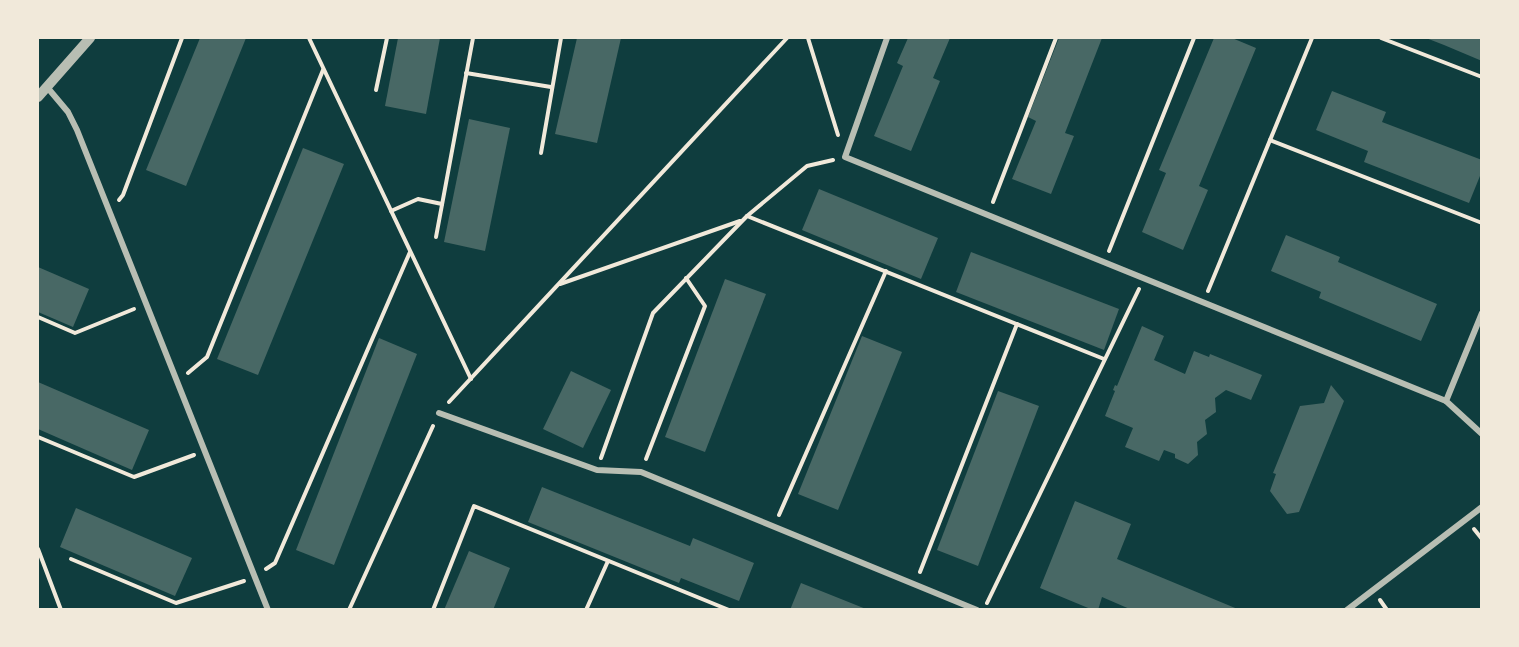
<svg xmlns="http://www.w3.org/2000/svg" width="1519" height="647" font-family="Manrope,sans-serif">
  <rect width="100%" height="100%" fill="#0f3d3e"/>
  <!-- building -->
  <g fill="#486865">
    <path d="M 200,38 L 246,38 L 186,186 L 146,170 Z"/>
    <path d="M 398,38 L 440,38 L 426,114 L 385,106 Z"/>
    <path d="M 577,38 L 621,38 L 597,143 L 555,134 Z"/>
    <path d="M 908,38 L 950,38 L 933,78 L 940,81 L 911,151 L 874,136 L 903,66 L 897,63 Z"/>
    <path d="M 1059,38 L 1102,38 L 1065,133 L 1074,136 L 1051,194 L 1012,179 L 1036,121 L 1028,117 Z"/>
    <path d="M 1214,38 L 1232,38 L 1256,48 L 1199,186 L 1208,190 L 1183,250 L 1142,232 L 1166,173 L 1159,170 Z"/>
    <path d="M 1426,38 L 1482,38 L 1482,61 L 1444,45 Z"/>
    <path d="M 1332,91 L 1386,112 L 1382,122 L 1482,160 L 1482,171 L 1469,203 L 1364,162 L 1368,151 L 1316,130 Z"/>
    <path d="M 469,119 L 510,128 L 485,251 L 444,242 Z"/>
    <path d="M 303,148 L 344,164 L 258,375 L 217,359 Z"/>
    <path d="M 819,189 L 938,238 L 921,279 L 802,230 Z"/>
    <path d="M 1286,235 L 1340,257 L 1338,262 L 1437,304 L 1421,341 L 1319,298 L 1321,292 L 1271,271 Z"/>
    <path d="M 971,252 L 1119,309 L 1104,350 L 956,292 Z"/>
    <path d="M 38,267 L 89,289 L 73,327 L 38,312 Z"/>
    <path d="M 725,279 L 766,294 L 705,452 L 665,437 Z"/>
    <path d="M 1142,326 L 1164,336 L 1154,360 L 1185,374 L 1194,351 L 1209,357 L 1210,354 L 1262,375 L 1251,400 L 1226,390 L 1215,398 L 1216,412 L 1205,420 L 1207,434 L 1197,442 L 1198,455 L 1188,464 L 1175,458 L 1175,454 L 1164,450 L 1159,461 L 1125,447 L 1133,428 L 1105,416 L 1115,391 L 1113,390 L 1115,385 L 1117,386 Z"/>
    <path d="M 862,336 L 902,352 L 838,510 L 798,494 Z"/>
    <path d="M 379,338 L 417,354 L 334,565 L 296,550 Z"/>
    <path d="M 571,371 L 611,390 L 583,448 L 543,429 Z"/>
    <path d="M 38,382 L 149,430 L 132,470 L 38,429 Z"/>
    <path d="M 1331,385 L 1344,401 L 1299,512 L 1287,514 L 1270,491 L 1276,474 L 1273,473 L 1300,406 L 1324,403 Z"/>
    <path d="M 998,391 L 1039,406 L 978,566 L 937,550 Z"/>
    <path d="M 542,487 L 690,546 L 693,538 L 754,563 L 739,601 L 681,578 L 679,583 L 528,522 Z"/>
    <path d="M 1075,501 L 1131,524 L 1117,559 L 1240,610 L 1132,610 L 1102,597 L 1098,610 L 1093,610 L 1040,588 Z"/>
    <path d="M 76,508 L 192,558 L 175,596 L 60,547 Z"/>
    <path d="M 469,551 L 510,568 L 493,610 L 444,610 Z"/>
    <path d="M 801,583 L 866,609 L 866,610 L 790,610 Z"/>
  </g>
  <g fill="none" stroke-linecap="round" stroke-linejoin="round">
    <!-- path -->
    <g stroke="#f1e9da" stroke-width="4">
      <path d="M 309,38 L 471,379"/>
      <path d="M 808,38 L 838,135"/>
      <path d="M 1381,38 L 1482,77"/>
      <path d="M 466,73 L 551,87"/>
      <path d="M 376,90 L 387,38"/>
      <path d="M 1270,140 L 1482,223"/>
      <path d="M 541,153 L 561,38"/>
      <path d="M 119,200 L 123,195 L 182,38"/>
      <path d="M 993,202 L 1056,38"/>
      <path d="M 391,211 L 418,199 L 442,204"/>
      <path d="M 747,216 L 1104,359"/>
      <path d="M 436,237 L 473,38"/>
      <path d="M 1109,251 L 1194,38"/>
      <path d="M 560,284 L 740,221"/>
      <path d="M 1208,291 L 1312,38"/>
      <path d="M 38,317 L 75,333 L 134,309"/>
      <path d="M 188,373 L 207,357 L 323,70"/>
      <path d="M 449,402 L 787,38"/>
      <path d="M 38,437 L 134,477 L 194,455"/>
      <path d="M 601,458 L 653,313 L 747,216 L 807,166 L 833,160"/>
      <path d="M 646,459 L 705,306 L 686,278"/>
      <path d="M 779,515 L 886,271"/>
      <path d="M 1474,529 L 1482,539"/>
      <path d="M 38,549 L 61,610"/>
      <path d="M 71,559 L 176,603 L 244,581"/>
      <path d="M 266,569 L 275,563 L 410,252"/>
      <path d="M 920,572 L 1017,324"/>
      <path d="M 1380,600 L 1387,610"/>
      <path d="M 987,603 L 1139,289"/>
      <path d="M 349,610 L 433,426"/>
      <path d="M 433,610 L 474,506 L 729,610"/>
      <path d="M 586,610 L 608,561"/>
    </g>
    <!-- minor -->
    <g stroke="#b8beb3" stroke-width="6">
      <path d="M 887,38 L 845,157 L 1446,401"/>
      <path d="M 47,87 L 68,112 L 77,130 L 268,610"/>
      <path d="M 1482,313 L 1446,401 L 1482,434"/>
      <path d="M 439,413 L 597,470 L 641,472 L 977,610"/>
      <path d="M 1347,610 L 1482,507"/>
    </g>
    <!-- tertiary -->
    <path stroke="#b8beb3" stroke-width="10" d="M 38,97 L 90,38"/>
  </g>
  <!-- border -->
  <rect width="1519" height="647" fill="none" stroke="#f1e9da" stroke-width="78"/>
</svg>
